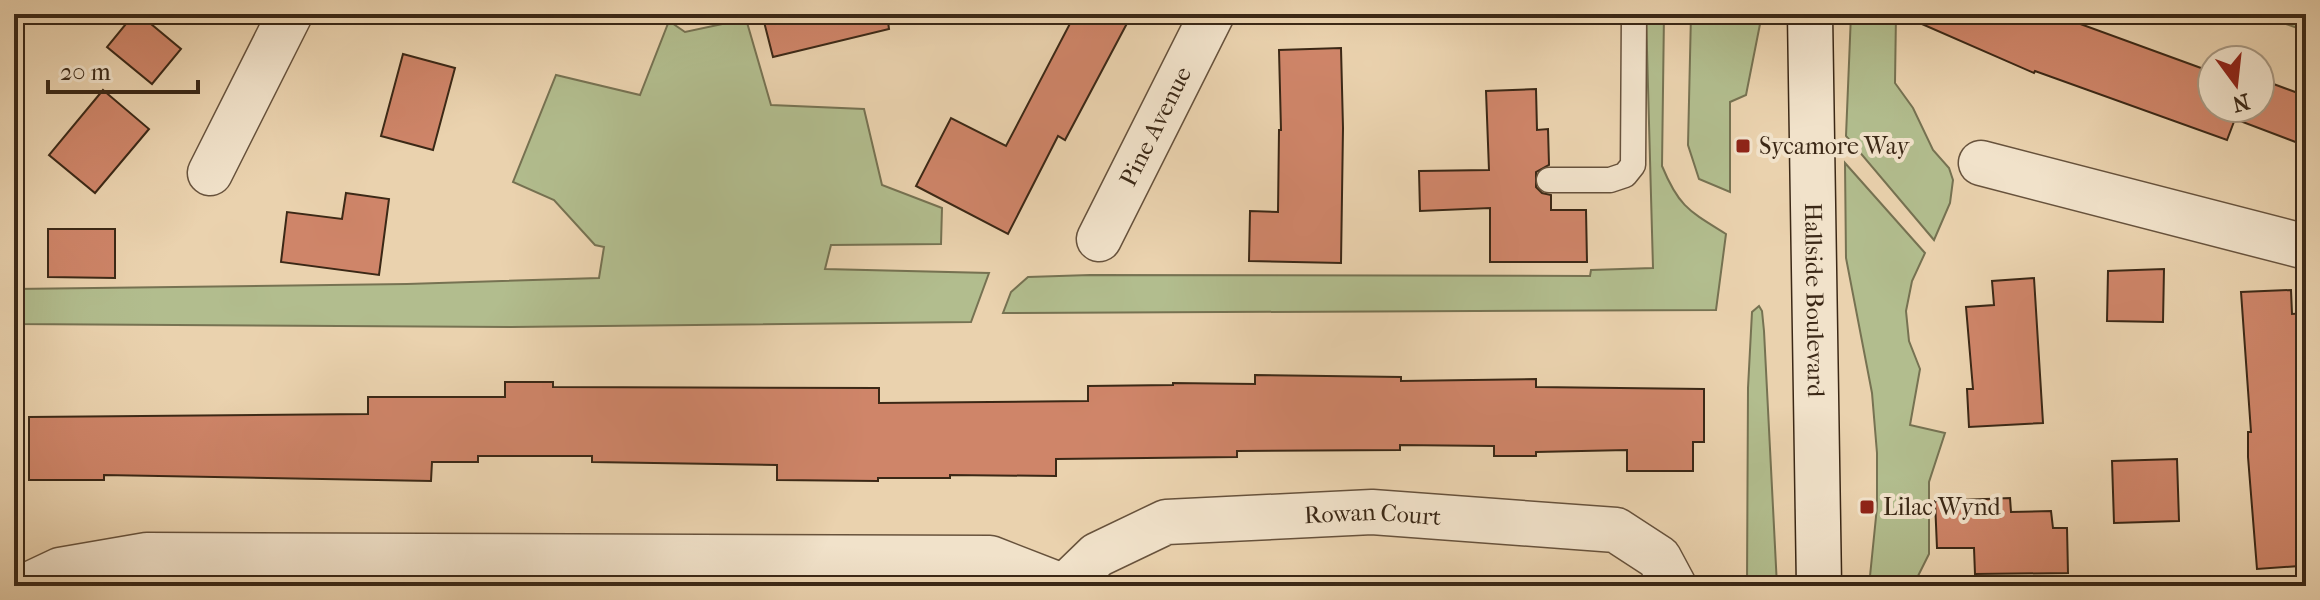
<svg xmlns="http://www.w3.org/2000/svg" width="2320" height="600" font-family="'IM FELL French Canon',serif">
  <rect width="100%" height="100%" fill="#ead2ae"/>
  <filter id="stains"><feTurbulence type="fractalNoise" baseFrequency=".0025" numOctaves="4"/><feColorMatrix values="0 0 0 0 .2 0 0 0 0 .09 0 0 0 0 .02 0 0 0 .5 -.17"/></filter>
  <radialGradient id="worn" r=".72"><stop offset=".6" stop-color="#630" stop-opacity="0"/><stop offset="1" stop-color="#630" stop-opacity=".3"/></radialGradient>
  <!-- green -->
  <g fill="#b2bd8e" stroke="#767252" stroke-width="2">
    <path d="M 1646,14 L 1664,14 L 1662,166 C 1679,207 1689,211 1726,234 L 1716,310 L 1003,313 L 1011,292 L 1028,277 L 1090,275 L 1590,276 L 1591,270 L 1653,268 Z"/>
    <path d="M 1691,14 L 1762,14 L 1746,95 L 1730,102 L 1730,192 L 1699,179 L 1688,145 Z"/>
    <path d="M 1851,14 L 1896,14 L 1895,83 L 1913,108 L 1933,150 L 1949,168 L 1953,180 L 1950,203 L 1934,240 L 1846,136 Z"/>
    <path d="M 2257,14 L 2306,14 L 2306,31 Z"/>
    <path d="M 746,19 L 771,105 L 864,109 L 882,185 L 942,208 L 941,244 L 831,245 L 825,269 L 989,273 L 971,322 L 511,327 L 14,324 L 14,289 L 407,284 L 599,278 L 604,247 L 595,245 L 554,200 L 513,182 L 556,75 L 640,95 L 669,21 L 685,32 Z"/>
    <path d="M 1845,163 L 1925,253 L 1912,281 L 1906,311 L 1909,341 L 1920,369 L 1910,425 L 1945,433 L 1929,482 L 1929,554 L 1913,586 L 1869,586 L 1877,507 L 1877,453 L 1872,393 L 1846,258 Z"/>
    <path d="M 1759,306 L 1762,311 L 1764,331 L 1777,586 L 1747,586 L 1748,388 L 1752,312 Z"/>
  </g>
  <!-- building -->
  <g fill="#cf8569" stroke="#3b2816" stroke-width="2">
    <path d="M 134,14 L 139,14 L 181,49 L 152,84 L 107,47 Z"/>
    <path d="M 762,14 L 887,14 L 889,29 L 773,57 Z"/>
    <path d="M 1075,14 L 1132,14 L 1065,140 L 1058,136 L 1008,234 L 916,186 L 951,118 L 1006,146 Z"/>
    <path d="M 1899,14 L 2053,14 L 2212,72 L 2212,108 L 2260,108 L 2260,79 L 2306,96 L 2306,146 L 2235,119 L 2227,140 L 2035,71 L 2034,73 Z"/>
    <path d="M 1341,48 L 1343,128 L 1341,263 L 1249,261 L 1250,211 L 1278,212 L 1279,130 L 1281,130 L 1279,50 Z"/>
    <path d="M 403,54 L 455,68 L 433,150 L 381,136 Z"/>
    <path d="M 1536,89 L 1537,130 L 1548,129 L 1549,165 L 1536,172 L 1536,187 L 1542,193 L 1551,195 L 1551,210 L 1586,210 L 1587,262 L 1490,262 L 1490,208 L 1420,211 L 1419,171 L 1489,170 L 1486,91 Z"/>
    <path d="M 103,90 L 149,129 L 95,193 L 49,155 Z"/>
    <path d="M 346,193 L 389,199 L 379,275 L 281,262 L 287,212 L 342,219 Z"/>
    <path d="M 48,229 L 115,229 L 115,278 L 48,277 Z"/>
    <path d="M 2164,269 L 2163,322 L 2107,321 L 2108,271 Z"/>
    <path d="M 2034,278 L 2043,423 L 1969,427 L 1967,389 L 1973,389 L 1966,307 L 1994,305 L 1992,281 Z"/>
    <path d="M 2291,290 L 2292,314 L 2306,313 L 2306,537 L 2297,538 L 2299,566 L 2257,569 L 2248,457 L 2248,432 L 2251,432 L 2241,292 Z"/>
    <path d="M 1255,375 L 1401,377 L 1401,381 L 1536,379 L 1536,387 L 1704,389 L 1704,442 L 1693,442 L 1693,471 L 1627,471 L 1627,450 L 1536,452 L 1536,456 L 1494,456 L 1494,446 L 1400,445 L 1400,450 L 1237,451 L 1237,457 L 1056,459 L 1056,476 L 950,475 L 950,478 L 878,478 L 878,481 L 777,480 L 777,465 L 592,462 L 592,456 L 478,456 L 478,462 L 432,462 L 431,481 L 104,475 L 104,480 L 29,480 L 29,417 L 368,414 L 368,397 L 505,397 L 505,382 L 553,382 L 553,387 L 879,388 L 879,403 L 1088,401 L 1088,386 L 1173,385 L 1173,383 L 1255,384 Z"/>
    <path d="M 2177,459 L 2179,521 L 2114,523 L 2112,461 Z"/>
    <path d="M 2010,498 L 2011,512 L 2051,511 L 2053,528 L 2067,528 L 2068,573 L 1975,574 L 1974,548 L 1937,548 L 1935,501 Z"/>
  </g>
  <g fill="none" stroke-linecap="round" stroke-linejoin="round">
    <!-- lane casing -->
    <g stroke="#67523c" stroke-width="27">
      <path id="lane" d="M 1549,180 L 1610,180 L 1625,175 L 1633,165 L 1634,14"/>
    </g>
    <!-- street casing -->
    <g stroke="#67523c" stroke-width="47">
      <g id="street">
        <path d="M 1981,163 L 2306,247"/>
        <path d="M 210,173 L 290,14"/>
        <path id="s1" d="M 1099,239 L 1212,14"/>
        <path d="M 26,586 L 60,570 L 147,555 L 990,558 L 1062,586"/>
        <path id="s2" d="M 1065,586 L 1097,555 L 1166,522 L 1372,512 L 1616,530 L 1659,558 L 1674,586"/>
      </g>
    </g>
    <!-- secondary casing -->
    <g stroke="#3b2816" stroke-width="47">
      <g id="secondary">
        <path id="s3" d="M 1810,14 L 1819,586"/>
      </g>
    </g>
    <!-- lane -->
    <use href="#lane" stroke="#f1e2ca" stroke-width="24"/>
    <!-- street -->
    <use href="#street" stroke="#f1e2ca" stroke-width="44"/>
    <!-- secondary -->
    <use href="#secondary" stroke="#f1e2ca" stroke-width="44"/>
  </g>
  <!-- markers -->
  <g fill="#8f2418" stroke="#f1e2ca" stroke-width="3">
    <rect x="1735" y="138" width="16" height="16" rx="4"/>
    <rect x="1859" y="499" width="16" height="16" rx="4"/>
  </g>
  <g text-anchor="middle" stroke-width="8" stroke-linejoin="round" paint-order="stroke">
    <!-- street labels -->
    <g font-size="24" fill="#3b2816" stroke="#f1e2ca">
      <text dy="8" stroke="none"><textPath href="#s1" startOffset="126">Pine Avenue</textPath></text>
      <text dy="8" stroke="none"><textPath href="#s3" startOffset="286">Hallside Boulevard</textPath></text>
      <text dy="8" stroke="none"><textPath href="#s2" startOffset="328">Rowan Court</textPath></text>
    </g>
    <!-- poi labels -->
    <g font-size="24" fill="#3b2816" stroke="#f1e2ca" text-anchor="start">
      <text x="1759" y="154">Sycamore Way</text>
      <text x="1883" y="515">Lilac Wynd</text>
    </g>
  </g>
  <!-- margin -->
  <rect width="2320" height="600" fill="none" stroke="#ead2ae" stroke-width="48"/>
  <rect x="16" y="16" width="2288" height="568" fill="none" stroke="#3b2816" stroke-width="4"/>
  <rect x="24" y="24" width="2272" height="552" fill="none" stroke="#3b2816" stroke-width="2"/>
  <!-- north arrow -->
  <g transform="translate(2236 84) rotate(165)"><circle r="38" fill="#f1e2ca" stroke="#a89882" stroke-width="2"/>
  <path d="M0-6L14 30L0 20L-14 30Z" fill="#8f2418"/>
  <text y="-12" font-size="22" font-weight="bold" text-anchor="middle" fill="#3b2816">N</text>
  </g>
  <!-- scale -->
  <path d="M48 80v12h150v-12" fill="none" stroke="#3b2816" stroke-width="4"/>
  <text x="60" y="80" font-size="24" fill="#3b2816" stroke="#f1e2ca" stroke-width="6" paint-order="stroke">20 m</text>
  <rect width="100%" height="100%" filter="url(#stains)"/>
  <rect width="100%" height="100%" fill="url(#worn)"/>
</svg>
